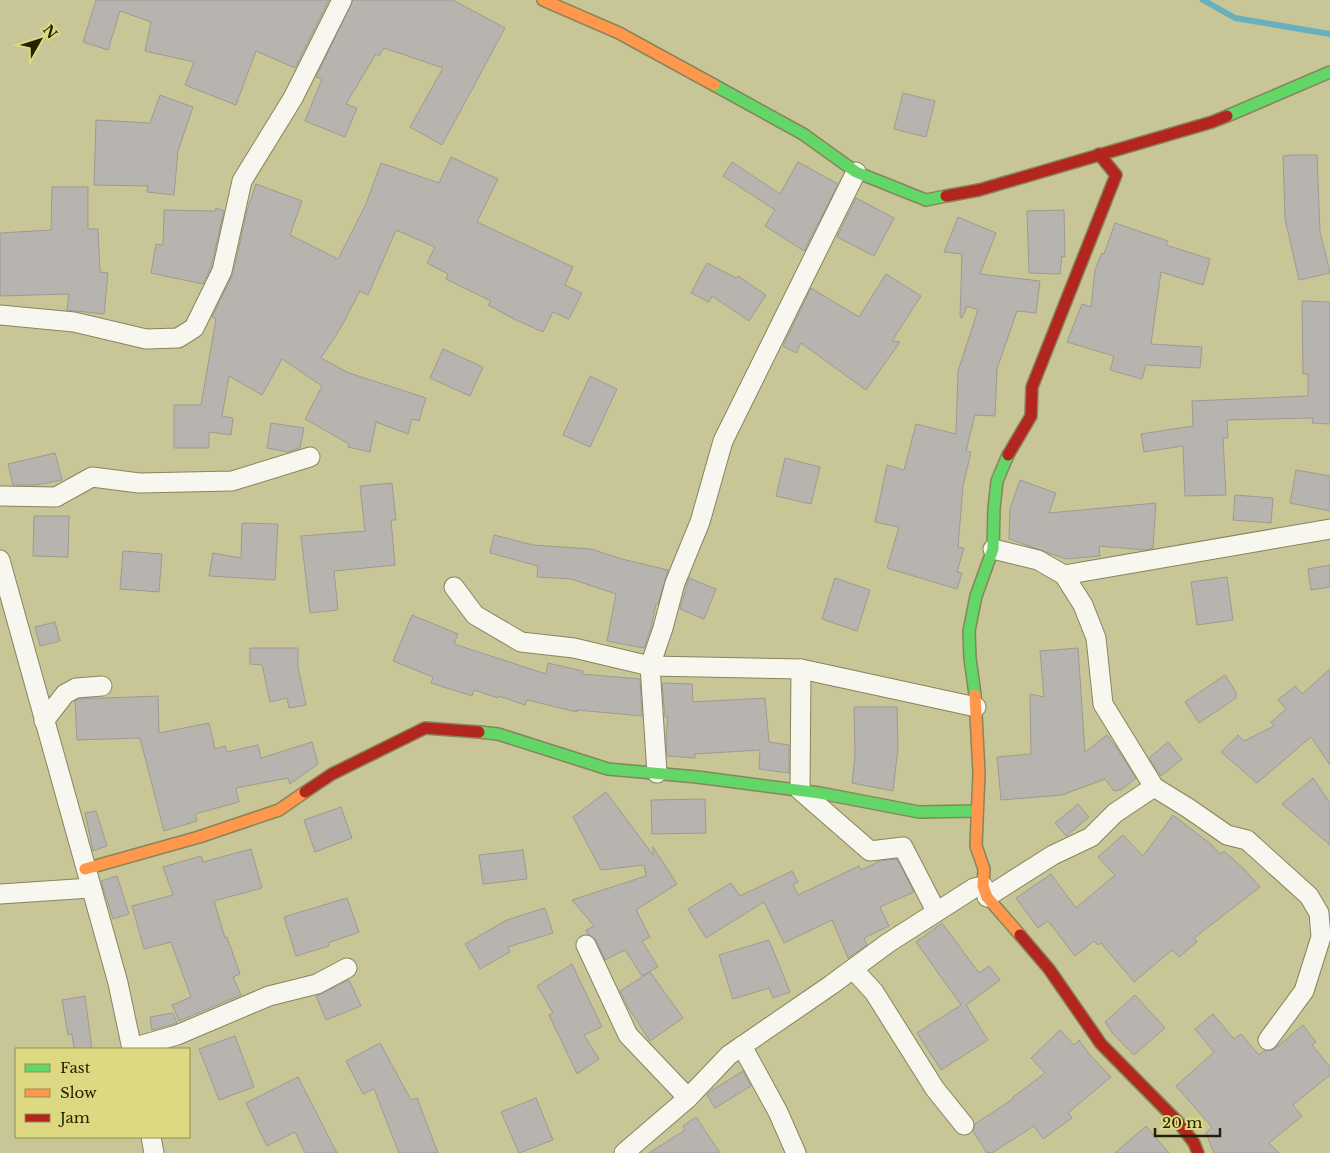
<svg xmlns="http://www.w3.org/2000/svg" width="1330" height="1153" font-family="'Libre Baskerville',serif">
  <rect width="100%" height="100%" fill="#c8c696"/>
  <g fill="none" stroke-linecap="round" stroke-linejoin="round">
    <!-- stream -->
    <path stroke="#68b0bd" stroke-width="6" d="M 1203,0 L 1235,18 L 1330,34"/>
  </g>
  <!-- building -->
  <g fill="#b7b4b0" stroke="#9d9a92">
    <path d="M 96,0 L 329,0 L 295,68 L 256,51 L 236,105 L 185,85 L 194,62 L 145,51 L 151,22 L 120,11 L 108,50 L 83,42 Z"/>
    <path d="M 353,0 L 453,0 L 505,28 L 442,145 L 410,127 L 443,68 L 384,48 L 379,56 L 376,54 L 346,104 L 357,108 L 345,137 L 305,121 L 322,79 L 316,77 Z"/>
    <path d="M 903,93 L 935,101 L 926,137 L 894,129 Z"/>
    <path d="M 160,95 L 193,107 L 178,151 L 174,195 L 147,192 L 148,186 L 94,185 L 96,120 L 150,123 Z"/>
    <path d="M 1292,155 L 1317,155 L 1320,232 L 1330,273 L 1299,280 L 1285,219 L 1283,156 Z"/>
    <path d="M 451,157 L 498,179 L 477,222 L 573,267 L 565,285 L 582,293 L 569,319 L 553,312 L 543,332 L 516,320 L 488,305 L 491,301 L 446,279 L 448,274 L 427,263 L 435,247 L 396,230 L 368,295 L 360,291 L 340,329 L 321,358 L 349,373 L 426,398 L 419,421 L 412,419 L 408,434 L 376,422 L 370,452 L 348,447 L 349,444 L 305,419 L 322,386 L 282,359 L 262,395 L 229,376 L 222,416 L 233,418 L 231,435 L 209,432 L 209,448 L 174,448 L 174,405 L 201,405 L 216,319 L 212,317 L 233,274 L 247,211 L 256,184 L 302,201 L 290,235 L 338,259 L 366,204 L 381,163 L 439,183 Z"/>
    <path d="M 732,162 L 780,194 L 798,162 L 838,184 L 804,251 L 765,226 L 775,210 L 723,176 Z"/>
    <path d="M 52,187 L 88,187 L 88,229 L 98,229 L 100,272 L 108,273 L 104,314 L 67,310 L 69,294 L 0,296 L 0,233 L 51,230 Z"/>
    <path d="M 856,198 L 894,218 L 874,256 L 837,237 Z"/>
    <path d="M 216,208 L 224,211 L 211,267 L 203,284 L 151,273 L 156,244 L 163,245 L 164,210 L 215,211 Z"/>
    <path d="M 1064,210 L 1065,257 L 1062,256 L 1060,274 L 1029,273 L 1027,211 Z"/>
    <path d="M 958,217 L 996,233 L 980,274 L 1040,281 L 1036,313 L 1017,311 L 997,369 L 995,416 L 975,415 L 966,451 L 971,452 L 963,486 L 958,547 L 964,548 L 957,572 L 962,573 L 957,589 L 887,568 L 899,527 L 875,522 L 887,465 L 904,470 L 916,424 L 956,434 L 958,371 L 978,310 L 967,306 L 962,318 L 960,317 L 962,254 L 944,252 Z"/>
    <path d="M 1115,223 L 1168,241 L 1166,245 L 1210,259 L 1203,285 L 1161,272 L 1151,344 L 1202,347 L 1200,368 L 1146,365 L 1142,379 L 1110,370 L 1114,356 L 1067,342 L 1082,304 L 1091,307 L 1095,270 L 1102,253 L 1104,254 Z"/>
    <path d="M 707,263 L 736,278 L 738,276 L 766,295 L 749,321 L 712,296 L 709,302 L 691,293 Z"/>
    <path d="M 886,274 L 921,296 L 892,341 L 900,342 L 866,390 L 801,343 L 796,353 L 783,346 L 811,288 L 859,317 Z"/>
    <path d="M 1302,301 L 1330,302 L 1330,424 L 1312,423 L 1313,418 L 1227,420 L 1228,438 L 1223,438 L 1226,495 L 1185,496 L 1183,446 L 1144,452 L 1141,434 L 1193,426 L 1192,401 L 1308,396 L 1308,374 L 1303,374 Z"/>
    <path d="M 443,349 L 483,367 L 470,396 L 430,378 Z"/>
    <path d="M 590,376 L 617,389 L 590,447 L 563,435 Z"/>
    <path d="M 271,423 L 304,428 L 300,448 L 288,452 L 267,448 Z"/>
    <path d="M 55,453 L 62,480 L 37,485 L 13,485 L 8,464 Z"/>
    <path d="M 785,458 L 820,467 L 811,504 L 776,496 Z"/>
    <path d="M 1296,470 L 1330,476 L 1330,511 L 1290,503 Z"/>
    <path d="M 1020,480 L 1056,493 L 1049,513 L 1156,503 L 1153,548 L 1145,550 L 1099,546 L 1100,556 L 1066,559 L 1009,539 L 1010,509 Z"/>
    <path d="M 392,483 L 396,520 L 391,520 L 395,565 L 334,571 L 338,610 L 310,613 L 301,536 L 365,531 L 360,486 Z"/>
    <path d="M 1235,495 L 1273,498 L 1271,523 L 1233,520 Z"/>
    <path d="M 34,516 L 69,516 L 68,557 L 33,556 Z"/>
    <path d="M 242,523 L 278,524 L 275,580 L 209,576 L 213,553 L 241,558 Z"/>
    <path d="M 494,535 L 533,545 L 591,549 L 622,559 L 668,570 L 658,604 L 656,604 L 651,628 L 644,648 L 607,641 L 616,594 L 571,579 L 537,577 L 538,566 L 490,553 Z"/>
    <path d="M 123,551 L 162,554 L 159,592 L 120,589 Z"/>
    <path d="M 1330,565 L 1330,587 L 1311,590 L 1308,569 Z"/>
    <path d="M 1227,577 L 1233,620 L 1197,625 L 1191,582 Z"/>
    <path d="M 689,578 L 716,589 L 704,619 L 680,609 Z"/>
    <path d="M 835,578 L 870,590 L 857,631 L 822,619 Z"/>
    <path d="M 412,615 L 458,634 L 454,644 L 546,674 L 548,663 L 583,671 L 582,674 L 640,679 L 642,716 L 577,710 L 577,712 L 527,700 L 525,705 L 499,696 L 498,698 L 474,690 L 472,696 L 431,683 L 433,677 L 393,661 Z"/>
    <path d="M 55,622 L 60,641 L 40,646 L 35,627 Z"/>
    <path d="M 250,648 L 298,648 L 298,667 L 306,705 L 289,708 L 287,698 L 270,702 L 262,665 L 250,664 Z"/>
    <path d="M 1078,648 L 1085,752 L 1107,735 L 1116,747 L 1136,778 L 1121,790 L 1114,791 L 1105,779 L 1062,795 L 1001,800 L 997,757 L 1031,754 L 1030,694 L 1044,697 L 1040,651 Z"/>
    <path d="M 1330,669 L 1330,765 L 1311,737 L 1257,783 L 1221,752 L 1238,735 L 1244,741 L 1274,726 L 1271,722 L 1286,709 L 1278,700 L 1295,686 L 1302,694 Z"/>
    <path d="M 1225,675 L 1236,692 L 1236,698 L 1199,723 L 1185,702 Z"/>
    <path d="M 662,683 L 692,684 L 693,702 L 765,698 L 769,742 L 789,745 L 789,773 L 759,769 L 760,750 L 695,754 L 695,758 L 667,756 L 666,738 L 668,717 L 665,717 Z"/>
    <path d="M 158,696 L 159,733 L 209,723 L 215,749 L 225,746 L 227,752 L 258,745 L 261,758 L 312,742 L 318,764 L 290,784 L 288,778 L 236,788 L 239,802 L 195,814 L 197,821 L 164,831 L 140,738 L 77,740 L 75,701 L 79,699 Z"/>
    <path d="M 854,707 L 897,707 L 898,748 L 893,791 L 852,783 L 855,755 Z"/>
    <path d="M 1168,742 L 1182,759 L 1161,776 L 1149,758 Z"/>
    <path d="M 1313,778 L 1330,803 L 1330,845 L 1282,804 Z"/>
    <path d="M 606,792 L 653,855 L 653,847 L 677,884 L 636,910 L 650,937 L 642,941 L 658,967 L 642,976 L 625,950 L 605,960 L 596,940 L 588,934 L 586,930 L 594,926 L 572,900 L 646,876 L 644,865 L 601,870 L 573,817 Z"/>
    <path d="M 705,799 L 706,833 L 652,834 L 651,800 Z"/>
    <path d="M 1078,804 L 1089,817 L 1066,836 L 1055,823 Z"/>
    <path d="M 341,807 L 352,838 L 315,852 L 304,820 Z"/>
    <path d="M 96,811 L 107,846 L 93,851 L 85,813 Z"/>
    <path d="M 1173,815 L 1213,846 L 1220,854 L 1224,851 L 1245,870 L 1260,887 L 1194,938 L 1197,942 L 1179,957 L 1172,950 L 1134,982 L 1101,943 L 1098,945 L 1094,941 L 1075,956 L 1048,921 L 1038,928 L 1016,898 L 1051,874 L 1076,908 L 1115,875 L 1098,857 L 1123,835 L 1143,856 Z"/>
    <path d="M 251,849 L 262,888 L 214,901 L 225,938 L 227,937 L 240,974 L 233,977 L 241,995 L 179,1021 L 172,1005 L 191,997 L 171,942 L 144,949 L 132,906 L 173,895 L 163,867 L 201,856 L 203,862 Z"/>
    <path d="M 523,850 L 527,879 L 483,884 L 479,855 Z"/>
    <path d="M 897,859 L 914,892 L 880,907 L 889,926 L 864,938 L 867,945 L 848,958 L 832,920 L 784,943 L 764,902 L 706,938 L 688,909 L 731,883 L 740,896 L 792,871 L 798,882 L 793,885 L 798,895 L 859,866 L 861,870 L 880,861 Z"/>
    <path d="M 117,876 L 129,914 L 113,919 L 101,881 Z"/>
    <path d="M 347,898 L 359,932 L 328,943 L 329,946 L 296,956 L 284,917 Z"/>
    <path d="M 545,908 L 553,933 L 508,947 L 510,952 L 480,969 L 465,944 L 507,920 Z"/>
    <path d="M 942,923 L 979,973 L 989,966 L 1000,980 L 966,1005 L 988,1040 L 941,1070 L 917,1033 L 961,1005 L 916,942 Z"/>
    <path d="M 769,940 L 790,992 L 773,998 L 769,988 L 733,999 L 719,955 Z"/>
    <path d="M 572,964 L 602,1027 L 584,1035 L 599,1059 L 577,1074 L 549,1015 L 553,1013 L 537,986 Z"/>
    <path d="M 650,972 L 683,1018 L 650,1041 L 629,1009 L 620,991 Z"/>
    <path d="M 349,980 L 361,1006 L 326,1020 L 316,996 Z"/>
    <path d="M 1135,995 L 1165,1028 L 1134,1055 L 1113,1034 L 1105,1022 Z"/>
    <path d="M 85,996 L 92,1049 L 74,1049 L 72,1034 L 68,1035 L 62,1000 Z"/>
    <path d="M 173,1013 L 177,1023 L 152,1030 L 150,1017 Z"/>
    <path d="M 1213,1014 L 1234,1039 L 1241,1034 L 1259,1055 L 1265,1050 L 1273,1050 L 1303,1025 L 1316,1042 L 1312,1045 L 1330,1067 L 1330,1075 L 1293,1105 L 1302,1116 L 1269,1143 L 1279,1153 L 1214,1153 L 1206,1133 L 1212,1127 L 1176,1086 L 1214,1052 L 1195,1029 Z"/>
    <path d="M 1060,1030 L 1074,1045 L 1079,1040 L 1090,1055 L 1111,1077 L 1068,1113 L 1072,1118 L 1043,1139 L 1034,1126 L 992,1153 L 987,1153 L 973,1131 L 975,1124 L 1013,1099 L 1012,1098 L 1045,1073 L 1031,1058 Z"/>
    <path d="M 235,1036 L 254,1087 L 219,1100 L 199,1049 Z"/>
    <path d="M 380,1043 L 411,1100 L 417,1098 L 438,1153 L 399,1153 L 374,1089 L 363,1094 L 346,1061 Z"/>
    <path d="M 743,1071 L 751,1086 L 715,1108 L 707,1095 L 711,1091 Z"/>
    <path d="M 298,1077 L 337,1153 L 305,1153 L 295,1132 L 267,1146 L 246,1103 Z"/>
    <path d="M 536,1098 L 553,1140 L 519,1153 L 501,1112 Z"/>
    <path d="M 696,1117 L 720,1153 L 649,1153 L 685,1130 L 683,1126 Z"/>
    <path d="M 1146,1126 L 1169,1153 L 1115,1153 Z"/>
  </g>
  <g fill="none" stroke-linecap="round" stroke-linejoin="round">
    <!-- street casing -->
    <g stroke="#87855c" stroke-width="21">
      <g id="street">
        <path d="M 0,315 L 74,322 L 146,339 L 178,338 L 194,328 L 222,271 L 242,181 L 293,98 L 342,0"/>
        <path d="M 0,496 L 56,497 L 92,477 L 139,483 L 232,481 L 310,457"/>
        <path d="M 993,549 L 1038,560 L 1064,575 L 1083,605 L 1096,638 L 1103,704 L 1154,787 L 1188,808 L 1227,835 L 1247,840 L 1309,896 L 1319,913 L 1321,937 L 1304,991 L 1268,1040"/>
        <path d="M 0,560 L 118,983 L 132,1049"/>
        <path d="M 1064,575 L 1330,529"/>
        <path d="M 454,587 L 475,615 L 521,642 L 574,648 L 650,666 L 801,669 L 976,707"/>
        <path d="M 801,669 L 800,790 L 870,851 L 903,847 L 936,911"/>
        <path d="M 44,721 L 65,694 L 76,688 L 102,686"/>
        <path d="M 657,773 L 650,666 L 663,628 L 675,583 L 700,522 L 723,441 L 856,172"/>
        <path d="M 0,894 L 91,888"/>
        <path d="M 987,897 L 1053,855 L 1091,837 L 1115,813 L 1154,787"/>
        <path d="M 586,945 L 628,1035 L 688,1098"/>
        <path d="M 853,969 L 874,992 L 935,1089 L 964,1125"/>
        <path d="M 742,1046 L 778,1112 L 796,1153"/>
        <path d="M 132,1048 L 177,1035 L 269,996 L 317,984 L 347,968"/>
        <path d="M 151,1137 L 154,1153"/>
        <path d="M 624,1153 L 688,1098 L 729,1055 L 831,985 L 888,943 L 974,888 L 983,886"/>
      </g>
    </g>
    <!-- fast casing -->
    <g stroke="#87855c" stroke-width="14">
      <g id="fast">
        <path d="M 714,85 L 803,134 L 856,172 L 926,200 L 946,196"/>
        <path d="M 1227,116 L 1330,72"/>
        <path d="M 975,695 L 970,658 L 969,631 L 976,596 L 993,549 L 994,509 L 997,481 L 1008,455"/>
        <path d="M 479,732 L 498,734 L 608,769 L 697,777 L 820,793 L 919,812 L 976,811"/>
      </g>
    </g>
    <!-- slow casing -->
    <g stroke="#87855c" stroke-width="14">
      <g id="slow">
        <path d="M 543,0 L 619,33 L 714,85"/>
        <path d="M 975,695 L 979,773 L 976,846 L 984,869 L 983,886 L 987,897 L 1020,935"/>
        <path d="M 85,869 L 199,837 L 279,810 L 305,792"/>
      </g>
    </g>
    <!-- jam casing -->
    <g stroke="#87855c" stroke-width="14">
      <g id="jam">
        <path d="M 946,196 L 979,190 L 1212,122 L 1227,116"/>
        <path d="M 1008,455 L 1031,416 L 1032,387 L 1116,175 L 1099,154"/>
        <path d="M 305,792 L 332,774 L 425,728 L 479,732"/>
        <path d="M 1020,935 L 1049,969 L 1101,1044 L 1179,1123 L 1194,1143 L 1198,1153"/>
      </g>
    </g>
    <!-- street -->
    <use href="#street" stroke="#f7f6ef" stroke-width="19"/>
    <!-- fast -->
    <use href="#fast" stroke="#63d668" stroke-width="11"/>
    <!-- slow -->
    <use href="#slow" stroke="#ff974d" stroke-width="11"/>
    <!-- jam -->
    <use href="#jam" stroke="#b3261e" stroke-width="11"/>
  </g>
  <!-- legend -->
  <rect x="15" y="1048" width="175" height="90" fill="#dcd982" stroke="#92904e"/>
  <rect x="25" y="1064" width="25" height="8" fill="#63d668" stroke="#92904e"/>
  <text x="60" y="1073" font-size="15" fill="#242200">Fast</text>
  <rect x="25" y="1089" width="25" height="8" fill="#ff974d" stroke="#92904e"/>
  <text x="60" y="1098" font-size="15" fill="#242200">Slow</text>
  <rect x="25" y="1114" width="25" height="8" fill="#b3261e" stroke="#92904e"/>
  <text x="60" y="1123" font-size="15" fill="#242200">Jam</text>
  <!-- north arrow -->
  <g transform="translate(40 40) rotate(51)" stroke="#dcd982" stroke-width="4" paint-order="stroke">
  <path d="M0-4L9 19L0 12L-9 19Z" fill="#242200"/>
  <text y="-8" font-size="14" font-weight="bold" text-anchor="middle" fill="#242200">N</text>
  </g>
  <!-- scale -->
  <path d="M1155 1128v8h65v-8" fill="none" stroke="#242200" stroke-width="2.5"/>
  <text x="1162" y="1128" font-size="15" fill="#242200" stroke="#dcd982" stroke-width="4" paint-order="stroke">20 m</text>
</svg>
